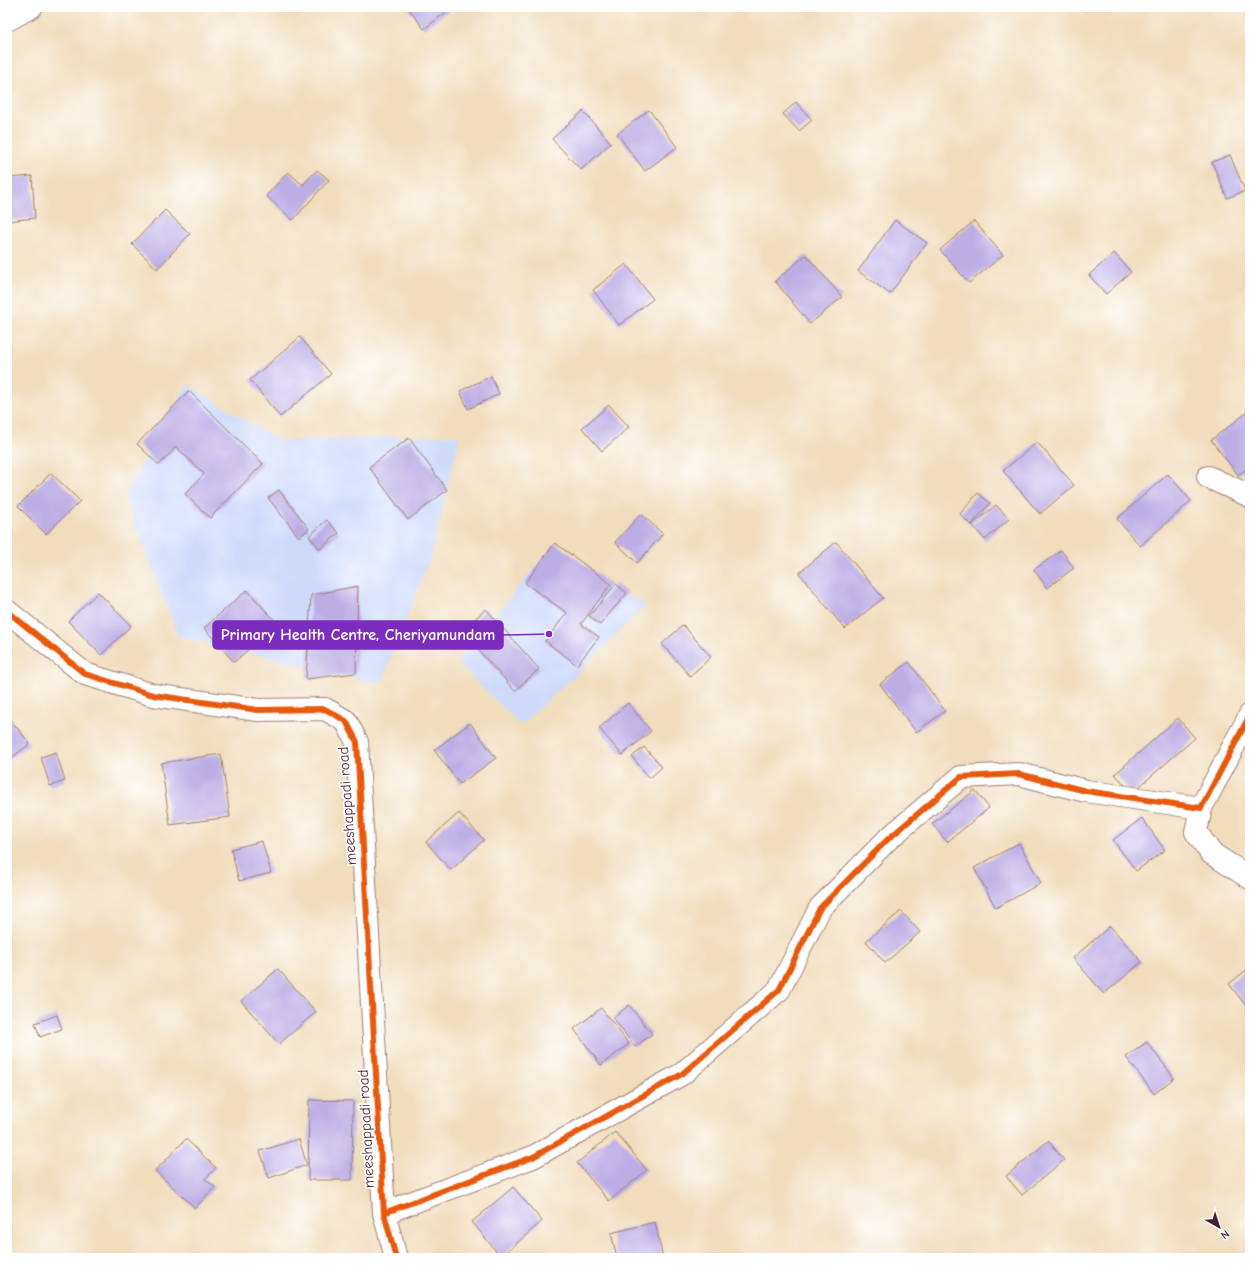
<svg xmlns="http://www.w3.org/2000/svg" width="1257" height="1265" font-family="'Comic Neue',sans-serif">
  <rect width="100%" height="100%" fill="#fff"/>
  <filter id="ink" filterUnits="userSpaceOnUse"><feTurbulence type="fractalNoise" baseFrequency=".025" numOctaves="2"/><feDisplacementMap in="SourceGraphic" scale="8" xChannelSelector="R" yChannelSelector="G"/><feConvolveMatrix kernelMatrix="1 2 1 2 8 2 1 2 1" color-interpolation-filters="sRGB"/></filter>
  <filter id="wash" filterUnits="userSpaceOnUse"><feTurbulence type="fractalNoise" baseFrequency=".012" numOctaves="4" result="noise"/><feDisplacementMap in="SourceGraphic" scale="16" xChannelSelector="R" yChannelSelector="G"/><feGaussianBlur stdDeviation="0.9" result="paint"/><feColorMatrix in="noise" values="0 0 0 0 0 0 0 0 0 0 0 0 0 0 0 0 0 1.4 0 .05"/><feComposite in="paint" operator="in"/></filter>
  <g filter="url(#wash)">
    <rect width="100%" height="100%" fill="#f0ddbc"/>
    <!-- built -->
    <g fill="#cfdafa">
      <path d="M 188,384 L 278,441 L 460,435 L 431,556 L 381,684 L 178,636 L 124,495 Z"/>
      <path d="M 546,553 L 646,605 L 582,669 L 521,725 L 457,663 Z"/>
    </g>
    <g id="blocks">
      <!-- building -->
      <g fill="#bcade5">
        <path d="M 407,7 L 453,7 L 424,29 Z"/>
        <path d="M 1082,7 L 1090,7 L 1085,11 Z"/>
        <path d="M 796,102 L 812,120 L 799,131 L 783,114 Z"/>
        <path d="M 649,110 L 677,147 L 645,171 L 617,134 Z"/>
        <path d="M 583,111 L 611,143 L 581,170 L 552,139 Z"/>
        <path d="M 1230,155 L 1245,191 L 1227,198 L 1212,162 Z"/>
        <path d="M 317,170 L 329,180 L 293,220 L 266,196 L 288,172 L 303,185 Z"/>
        <path d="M 32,176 L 35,218 L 7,221 L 7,178 Z"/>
        <path d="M 165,210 L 190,234 L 157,269 L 132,244 Z"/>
        <path d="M 895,220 L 927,243 L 890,294 L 858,271 Z"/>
        <path d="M 974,221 L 1003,255 L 969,283 L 940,250 Z"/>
        <path d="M 1114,253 L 1131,272 L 1106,294 L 1089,275 Z"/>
        <path d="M 806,255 L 842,297 L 810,324 L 775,281 Z"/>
        <path d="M 626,264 L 653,299 L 619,325 L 593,290 Z"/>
        <path d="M 300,337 L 331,374 L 280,417 L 250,380 Z"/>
        <path d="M 491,376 L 499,394 L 468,409 L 460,391 Z"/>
        <path d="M 189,391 L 263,464 L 210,518 L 185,494 L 204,474 L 176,447 L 159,465 L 137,444 Z"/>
        <path d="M 609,405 L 629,427 L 602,451 L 582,428 Z"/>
        <path d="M 1249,411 L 1250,466 L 1238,475 L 1211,440 Z"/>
        <path d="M 409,438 L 447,490 L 408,520 L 369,467 Z"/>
        <path d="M 1037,442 L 1074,485 L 1040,514 L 1003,471 Z"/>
        <path d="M 51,473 L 80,501 L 46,534 L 18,506 Z"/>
        <path d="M 1168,474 L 1191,501 L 1140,546 L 1117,519 Z"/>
        <path d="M 279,490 L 309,529 L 299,537 L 268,498 Z"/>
        <path d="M 978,493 L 990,503 L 971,525 L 960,514 Z"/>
        <path d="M 996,505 L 1009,519 L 985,540 L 972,525 Z"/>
        <path d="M 641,514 L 663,534 L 637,563 L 615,542 Z"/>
        <path d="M 327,520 L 339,533 L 320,549 L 309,536 Z"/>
        <path d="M 836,542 L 883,598 L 845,629 L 799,573 Z"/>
        <path d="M 555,543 L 611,584 L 581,624 L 599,637 L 577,665 L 545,641 L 567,613 L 525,583 Z"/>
        <path d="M 1061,550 L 1074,568 L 1047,588 L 1034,570 Z"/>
        <path d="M 616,584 L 627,593 L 600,625 L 589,616 Z"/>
        <path d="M 358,586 L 356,673 L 306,679 L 311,595 Z"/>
        <path d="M 247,590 L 278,624 L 234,662 L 204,628 Z"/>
        <path d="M 98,592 L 131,626 L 101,655 L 68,621 Z"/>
        <path d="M 486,609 L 539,669 L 515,691 L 461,631 Z"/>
        <path d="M 683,625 L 711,657 L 690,676 L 662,644 Z"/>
        <path d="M 909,662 L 945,711 L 916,732 L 880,684 Z"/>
        <path d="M 628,703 L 651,731 L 622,755 L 599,728 Z"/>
        <path d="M 1178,718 L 1195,738 L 1132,793 L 1115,774 Z"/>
        <path d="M 10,719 L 30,744 L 7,761 L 7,722 Z"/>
        <path d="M 470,723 L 496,758 L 460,784 L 434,750 Z"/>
        <path d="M 644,747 L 662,767 L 650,778 L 632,757 Z"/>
        <path d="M 56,752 L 65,781 L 50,786 L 41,757 Z"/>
        <path d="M 221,754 L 230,817 L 170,825 L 161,763 Z"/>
        <path d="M 975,790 L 989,808 L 947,842 L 932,824 Z"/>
        <path d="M 459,813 L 484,840 L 451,870 L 426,842 Z"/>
        <path d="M 1142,818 L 1165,850 L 1136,871 L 1113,840 Z"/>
        <path d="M 262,841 L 271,873 L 239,881 L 231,849 Z"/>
        <path d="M 1019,843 L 1041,883 L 996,908 L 974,868 Z"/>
        <path d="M 901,911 L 920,932 L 885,963 L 866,941 Z"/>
        <path d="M 1110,926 L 1142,962 L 1104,994 L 1073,958 Z"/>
        <path d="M 1250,967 L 1250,1011 L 1229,984 Z"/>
        <path d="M 278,969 L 316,1012 L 279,1044 L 241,1001 Z"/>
        <path d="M 629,1005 L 652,1034 L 635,1047 L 613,1018 Z"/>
        <path d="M 601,1008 L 629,1044 L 601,1065 L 574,1029 Z"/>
        <path d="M 57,1015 L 62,1029 L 40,1037 L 35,1023 Z"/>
        <path d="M 1147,1042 L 1174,1078 L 1154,1094 L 1126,1057 Z"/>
        <path d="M 309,1100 L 353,1101 L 352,1180 L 308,1180 Z"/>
        <path d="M 615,1132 L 647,1170 L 609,1201 L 577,1163 Z"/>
        <path d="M 186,1139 L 216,1168 L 205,1179 L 215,1187 L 195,1208 L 155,1171 Z"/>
        <path d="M 299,1139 L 307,1165 L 269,1178 L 260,1151 Z"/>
        <path d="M 1048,1141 L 1064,1160 L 1022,1195 L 1006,1176 Z"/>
        <path d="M 513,1187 L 542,1221 L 501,1257 L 472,1222 Z"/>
        <path d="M 655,1222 L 663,1258 L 617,1258 L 611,1233 Z"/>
      </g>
    </g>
  </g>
  <g filter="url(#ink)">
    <use href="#blocks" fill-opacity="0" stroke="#9d7e74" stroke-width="1"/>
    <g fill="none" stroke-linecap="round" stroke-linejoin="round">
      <!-- street casing -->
      <g stroke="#9d7e74" stroke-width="24">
        <g id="street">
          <path d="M 7,20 L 31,7"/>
          <path d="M 1208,477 L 1250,496"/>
          <path d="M 1201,808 L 1196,832 L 1211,853 L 1250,878"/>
          <path d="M 384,1213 L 533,1157 L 682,1074 L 779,990 L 820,908 L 887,840 L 961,777 L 1019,774 L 1086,791 L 1201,808 L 1250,715"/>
        </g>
      </g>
      <!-- secondary casing -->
      <g stroke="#9d7e74" stroke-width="24">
        <path id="secondary" d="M 7,611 L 85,674 L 153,695 L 258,710 L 325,709 L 346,721 L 357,742 L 384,1213 L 396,1258"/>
      </g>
      <!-- street -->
      <use href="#street" stroke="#fff" stroke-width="22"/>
      <!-- secondary -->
      <use href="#secondary" stroke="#fff" stroke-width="22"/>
      <!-- cycleway casing -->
      <g stroke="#fff" stroke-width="8">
        <g id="cycleway">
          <path d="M 7,611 L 85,674 L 153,695 L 258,710 L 325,709 L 346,721 L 357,742 L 384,1213 L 396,1258"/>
          <path d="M 384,1213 L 533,1157 L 682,1074 L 779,990 L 820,908 L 887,840 L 961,777 L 1019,774 L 1086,791 L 1201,808 L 1250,715"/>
        </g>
      </g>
      <!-- cycleway -->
      <use href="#cycleway" stroke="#e8590c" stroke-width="6"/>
    </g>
  </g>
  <g text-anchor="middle" stroke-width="3.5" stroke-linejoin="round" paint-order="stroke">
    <!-- street labels -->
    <g font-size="15" fill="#4a1f2b" stroke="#fff">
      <text transform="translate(347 806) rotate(-94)" y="5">meeshappadi road</text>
      <text transform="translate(366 1129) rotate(-93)" y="5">meeshappadi road</text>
    </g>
  </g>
  <!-- callouts -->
  <path fill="none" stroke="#7b2cbf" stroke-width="1.5" d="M549 634L503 635"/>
  <circle fill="#7b2cbf" stroke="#fff" stroke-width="1.5" cx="549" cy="634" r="4"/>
  <rect fill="#7b2cbf" stroke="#7b2cbf" stroke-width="1.5" x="213" y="621" width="290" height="28" rx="4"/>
  <g font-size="16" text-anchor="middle" font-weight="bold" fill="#fff">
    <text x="358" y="640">Primary Health Centre, Cheriyamundam</text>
  </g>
  <!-- margin -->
  <rect width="1257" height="1265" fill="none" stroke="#fff" stroke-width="24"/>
  <!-- north arrow -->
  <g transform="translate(1219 1227) rotate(141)" stroke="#ffffff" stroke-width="3" paint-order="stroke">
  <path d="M0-3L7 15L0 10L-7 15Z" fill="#4a1f2b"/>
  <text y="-6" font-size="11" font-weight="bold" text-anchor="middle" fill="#4a1f2b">N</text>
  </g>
</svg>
